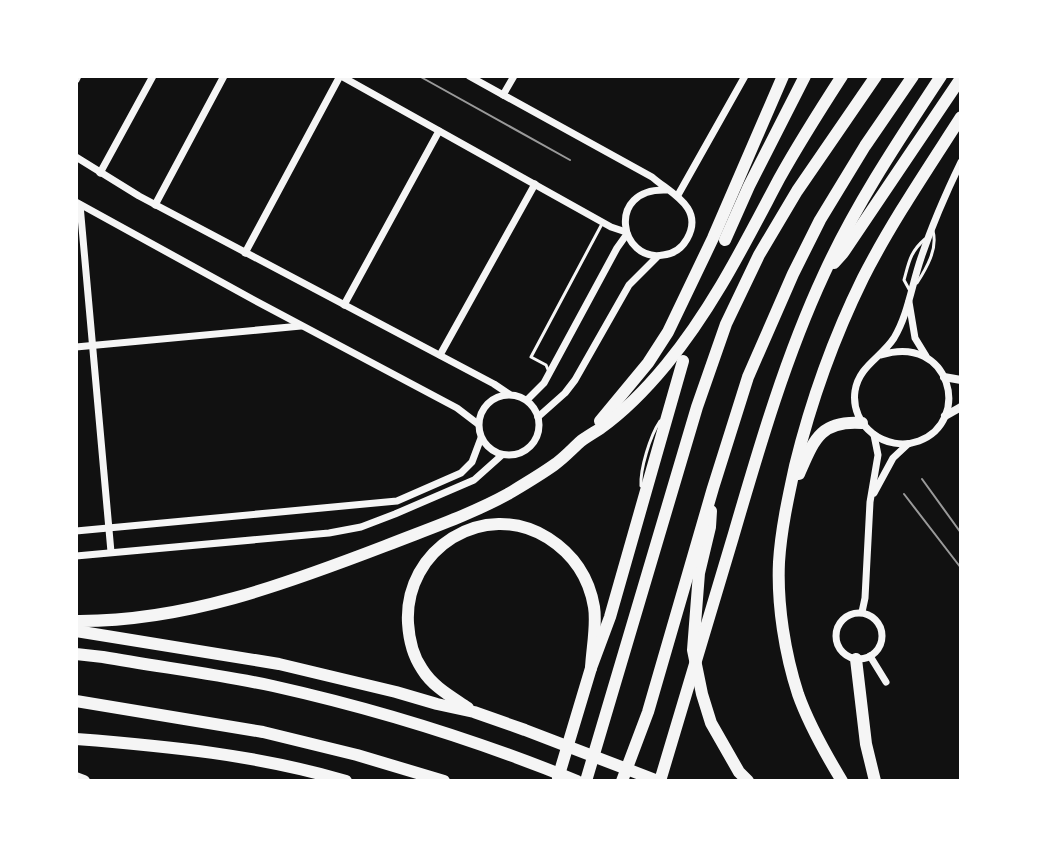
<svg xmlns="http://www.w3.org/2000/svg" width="1037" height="857" font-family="'Exo 2',sans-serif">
  <rect width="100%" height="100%" fill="#111"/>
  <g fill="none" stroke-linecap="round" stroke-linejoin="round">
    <!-- service -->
    <g stroke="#f5f5f5" stroke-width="3">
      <path d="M 917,283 C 926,269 938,249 933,231"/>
      <path d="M 910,291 L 904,280 C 909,262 910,252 925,239"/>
      <path d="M 549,372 L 546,365 L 531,357 L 603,222"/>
      <path d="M 641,486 C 640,469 650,436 660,421"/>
    </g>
    <!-- minor -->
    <g stroke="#f5f5f5" stroke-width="7">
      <path d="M 341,76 L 611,227 L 626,232"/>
      <path d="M 469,76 L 652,177 C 670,193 705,207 687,239 C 682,248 674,254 663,255 C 620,263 605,188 666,190"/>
      <path d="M 76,80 L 78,76"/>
      <path d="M 503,95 L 514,76"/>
      <path d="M 76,157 L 139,196 L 494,384 L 509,394"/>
      <path d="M 100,173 L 153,76"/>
      <path d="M 678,195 L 745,76"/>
      <path d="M 76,202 L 254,300 L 457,408 L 478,424"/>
      <path d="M 80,205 L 111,552"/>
      <path d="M 155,205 L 224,76"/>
      <path d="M 245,253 L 340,76"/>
      <path d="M 909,302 L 915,338 L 926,356"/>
      <path d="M 344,305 L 439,131"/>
      <path d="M 76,347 L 301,326"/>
      <path d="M 440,355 L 535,184"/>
      <path d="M 881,355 C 951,333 972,421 919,441 C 886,453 850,426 855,391 C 859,366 881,358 894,338 C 908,315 912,284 921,258 C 932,225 946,193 961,162"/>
      <circle cx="509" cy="425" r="30"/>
      <path d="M 527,400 L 544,383 L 617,248 L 627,234"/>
      <path d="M 538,417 L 565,393 L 575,380 L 629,285 L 657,257"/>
      <path d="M 874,493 L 893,458 L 908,444"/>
      <path d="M 76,531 L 397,501 L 461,473 L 472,462 L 481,438"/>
      <path d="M 76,556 L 329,533 L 361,527 L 395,514 L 474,480 L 502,455"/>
      <path d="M 862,612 L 865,598 L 870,502 L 878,455 L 874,435"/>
      <circle cx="859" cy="636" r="23"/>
      <path d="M 870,656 L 886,682"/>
    </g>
    <!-- tertiary -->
    <g stroke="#f5f5f5" stroke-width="8">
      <path d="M 944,377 L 961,380"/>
      <path d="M 945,416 L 961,407"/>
    </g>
    <!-- motorway -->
    <g stroke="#f5f5f5" stroke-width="12">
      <path d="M 725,240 L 749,186 L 805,76"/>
      <path d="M 834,263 L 843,253 L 961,78"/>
      <path d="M 600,421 L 648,363 L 668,332 L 713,238 L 783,76"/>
      <path d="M 799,474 C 814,440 820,420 862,423"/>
      <path d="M 711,511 L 710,527 L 699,573 L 693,650 L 702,694 L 711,723 L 739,772 L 748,781"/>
      <path d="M 76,621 C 184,622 286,584 385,546 C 425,530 470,515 508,494 C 523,485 540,475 554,465 C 564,458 572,449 581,441 C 588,436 595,432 601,428 C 626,410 647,388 666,365 C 713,308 745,243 779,179 C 799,143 820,110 842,76"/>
      <path d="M 76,631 L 279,664 L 396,692 L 437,704 L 474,712 L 525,730 L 658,781"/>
      <path d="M 76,654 L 103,657 C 159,667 217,674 273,686 C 376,709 479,741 577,781"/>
      <path d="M 856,659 L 866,744 L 875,781"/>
      <path d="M 76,701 L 263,732 L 357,755 L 444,781"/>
      <path d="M 468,708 C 452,697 433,687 422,669 C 413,656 409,639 408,623 C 404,549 484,498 548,538 C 573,554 589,577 594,607 C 597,625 592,648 591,668"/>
      <path d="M 76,739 C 167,746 258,755 346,781"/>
      <path d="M 76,778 L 84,781"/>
      <path d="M 558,778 L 591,668 L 610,617 L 683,361"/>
      <path d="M 586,781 L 697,407 L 726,324 L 759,255 L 797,191 L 876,76"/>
      <path d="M 622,781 L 648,712 L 713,488 L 748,377 L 793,274 L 820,220 L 865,146 L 913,76"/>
      <path d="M 660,781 C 684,700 709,619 733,537 C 759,448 785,358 824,274 C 856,204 899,140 941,76"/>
      <path d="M 842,781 C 825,753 809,725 798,694 C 785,654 777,605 779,562 C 781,530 788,498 795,466 C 811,401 833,339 863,278 C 891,223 927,170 961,117"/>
    </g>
    <!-- tram -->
    <g stroke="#9a9a9a" stroke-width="2">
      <path d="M 419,76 L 570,160"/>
      <path d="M 922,479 L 961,533"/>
      <path d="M 904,494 L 961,568"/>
    </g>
  </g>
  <!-- border -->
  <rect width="1037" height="857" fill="none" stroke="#ffffff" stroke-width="156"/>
</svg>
